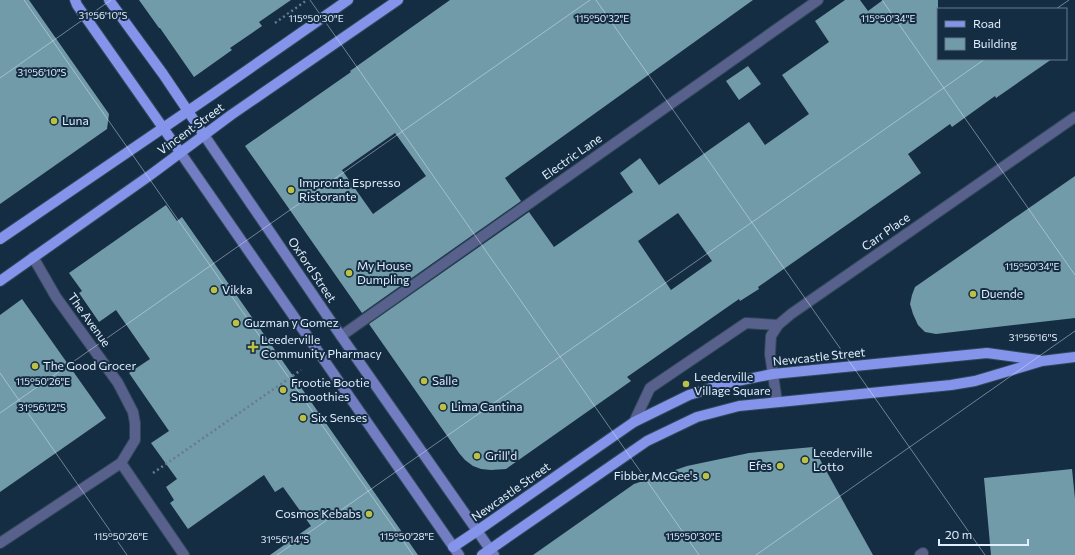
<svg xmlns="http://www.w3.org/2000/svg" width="1075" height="555" font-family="Commissioner,sans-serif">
  <rect width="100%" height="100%" fill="#152d42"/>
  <!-- building -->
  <g fill="#729ba9" fill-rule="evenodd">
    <path d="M 0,0 L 29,0 L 109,114 L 107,129 L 0,204 Z"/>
    <path d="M 139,0 L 291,0 L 259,22 L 262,26 L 230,48 L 232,50 L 194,77 L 160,28 L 159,28 Z"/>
    <path d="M 450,0 L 753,0 L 505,178 L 521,201 L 362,313 L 245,146 L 351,72 L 350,71 ZM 395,133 L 426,176 L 373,214 L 342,170 Z"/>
    <path d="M 845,0 L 860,0 L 868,11 L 883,0 L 938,0 L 938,59 L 1052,59 L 996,98 L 995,96 L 952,127 L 950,124 L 908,154 L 921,173 L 758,287 L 759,289 L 740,301 L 739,299 L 627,377 L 631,381 L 506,469 L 491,470 L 481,469 L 473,466 L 465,460 L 459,453 L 369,324 L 529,212 L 554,247 L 633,192 L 620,173 L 640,158 L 659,185 L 749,122 L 765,145 L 809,114 L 782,75 L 829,42 L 815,21 ZM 678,213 L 712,261 L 671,290 L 638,241 Z"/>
    <path d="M 748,66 L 761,84 L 739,100 L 726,81 Z"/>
    <path d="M 1075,176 L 1075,318 L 936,334 L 925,332 L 918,325 L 913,314 L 910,304 L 912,295 L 915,287 Z"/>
    <path d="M 166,205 L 177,221 L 182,217 L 418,555 L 270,555 L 311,526 L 283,487 L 275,492 L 264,475 L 188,529 L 170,503 L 174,500 L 166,487 L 177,479 L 151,443 L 169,431 L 129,373 L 150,359 L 116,310 L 99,322 L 79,293 L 82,291 L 69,273 Z"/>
    <path d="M 22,299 L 106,418 L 0,492 L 0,315 Z"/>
    <path d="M 813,447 L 873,555 L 533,555 L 634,484 L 687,466 L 749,453 Z"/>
    <path d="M 1072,469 L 1075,499 L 1075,555 L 991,555 L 984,478 Z"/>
  </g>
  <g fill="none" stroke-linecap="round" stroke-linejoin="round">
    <!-- service casing -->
    <g stroke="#31485c" stroke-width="12">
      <g id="service">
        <path d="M 33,257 L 56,297 L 118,383 L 133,412 L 135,423 L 135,440 L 121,463"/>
        <path d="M 341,336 L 818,0"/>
        <path d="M 634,422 L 650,388 L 746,323 L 778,325"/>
        <path d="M 0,543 L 121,463 L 184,555"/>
        <path d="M 920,555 L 923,553"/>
      </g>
    </g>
    <!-- minor casing -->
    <g stroke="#31485c" stroke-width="12">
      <path id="minor" d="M 777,402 L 770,354 L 771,336 L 778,325 L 791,314 L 1075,117"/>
    </g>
    <!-- secondary casing -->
    <g stroke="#31485c" stroke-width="12">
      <g id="secondary">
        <path d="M 204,135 L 341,336 L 494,555"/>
        <path d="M 180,152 L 459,555"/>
      </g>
    </g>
    <!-- primary casing -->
    <g stroke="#31485c" stroke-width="12">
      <g id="primary">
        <path d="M 75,0 L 77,5 L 180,152"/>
        <path d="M 109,0 L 163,74 L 204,135"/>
        <path d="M 0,239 L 213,94 L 348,0"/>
        <path d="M 0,281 L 149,176 L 231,115 L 398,0"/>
        <path d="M 453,547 L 477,531 L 634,422 L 689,395 L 727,383 L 773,374 L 987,353 L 1038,360"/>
        <path d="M 482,555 L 647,441 L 697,417 L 739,406 L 951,385 L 975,381 L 1042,361 L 1075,357"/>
      </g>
    </g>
    <!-- path -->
    <g stroke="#677b8e" stroke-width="2.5" stroke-dasharray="2 3" stroke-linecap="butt">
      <path d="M 275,23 L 307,0"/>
      <path d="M 153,473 L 301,370"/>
    </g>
    <!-- service -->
    <use href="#service" stroke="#58618b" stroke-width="10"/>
    <!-- minor -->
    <use href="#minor" stroke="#58618b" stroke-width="10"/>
    <!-- secondary -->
    <use href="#secondary" stroke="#727ec1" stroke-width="10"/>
    <!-- primary -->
    <use href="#primary" stroke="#8594eb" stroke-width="10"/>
  </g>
  <!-- ticks -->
  <path fill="none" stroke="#e0eefd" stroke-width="1" stroke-opacity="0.45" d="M 24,0 L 413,555M 310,0 L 699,555M 596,0 L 985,555M 882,0 L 1075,275M 1056,9 L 1069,0M 0,78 L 111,0M 0,373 L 127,555M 0,413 L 590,0M 277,555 L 985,59M 756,555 L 1075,331"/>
  <!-- markers -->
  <g fill="#bcc044" stroke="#152d42" stroke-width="1.5">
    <circle cx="54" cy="121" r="4"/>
    <circle cx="291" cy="190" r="4"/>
    <circle cx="349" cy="273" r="4"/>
    <circle cx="214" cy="290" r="4"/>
    <circle cx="973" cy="294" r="4"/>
    <circle cx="236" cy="323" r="4"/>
    <path d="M251 341h4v4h4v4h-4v4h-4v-4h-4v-4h4z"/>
    <circle cx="35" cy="366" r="4"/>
    <circle cx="424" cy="381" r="4"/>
    <circle cx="686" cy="384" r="4"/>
    <circle cx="283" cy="390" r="4"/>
    <circle cx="443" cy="407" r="4"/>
    <circle cx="303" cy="418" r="4"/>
    <circle cx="477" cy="456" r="4"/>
    <circle cx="805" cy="460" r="4"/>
    <circle cx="780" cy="466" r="4"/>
    <circle cx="706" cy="476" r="4"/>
    <circle cx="369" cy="514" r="4"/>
  </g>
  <g text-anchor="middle" stroke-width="4" stroke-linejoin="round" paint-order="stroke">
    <!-- poi labels -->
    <g font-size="12" fill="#e0eefd" stroke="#152d42" text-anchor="start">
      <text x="62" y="125">Luna</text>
      <text x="299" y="187">Impronta Espresso<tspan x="299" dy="14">Ristorante</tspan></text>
      <text x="357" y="270">My House<tspan x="357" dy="14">Dumpling</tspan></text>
      <text x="222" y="294">Vikka</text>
      <text x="981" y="298">Duende</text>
      <text x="244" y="327">Guzman y Gomez</text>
      <text x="261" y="344">Leederville<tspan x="261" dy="14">Community Pharmacy</tspan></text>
      <text x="43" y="370">The Good Grocer</text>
      <text x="694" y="381">Leederville<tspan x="694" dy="14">Village Square</tspan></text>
      <text x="432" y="385">Salle</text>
      <text x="291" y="387">Frootie Bootie<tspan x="291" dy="14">Smoothies</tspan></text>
      <text x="451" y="411">Lima Cantina</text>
      <text x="311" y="422">Six Senses</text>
      <text x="813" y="457">Leederville<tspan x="813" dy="14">Lotto</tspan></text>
      <text x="485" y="460">Grill'd</text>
      <text x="772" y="470" text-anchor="end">Efes</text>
      <text x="698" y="480" text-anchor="end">Fibber McGee's</text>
      <text x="361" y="518" text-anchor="end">Cosmos Kebabs</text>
    </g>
    <!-- street labels -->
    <g font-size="12" fill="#e0eefd" stroke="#152d42">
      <text transform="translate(191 129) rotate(-36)" y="4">Vincent Street</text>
      <text transform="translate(572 157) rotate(-35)" y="4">Electric Lane</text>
      <text transform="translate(886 232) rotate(-35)" y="4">Carr Place</text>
      <text transform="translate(312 270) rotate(56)" y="4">Oxford Street</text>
      <text transform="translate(89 320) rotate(54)" y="4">The Avenue</text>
      <text transform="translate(819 357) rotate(-6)" y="4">Newcastle Street</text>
      <text transform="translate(511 492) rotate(-35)" y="4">Newcastle Street</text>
    </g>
  </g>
  <g font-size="10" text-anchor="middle" fill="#e0eefd" stroke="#152d42" stroke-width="4" stroke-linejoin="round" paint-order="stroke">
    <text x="103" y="19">31°56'10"S</text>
    <text x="316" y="22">115°50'30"E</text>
    <text x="602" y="22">115°50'32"E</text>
    <text x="888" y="22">115°50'34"E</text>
    <text x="42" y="76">31°56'10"S</text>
    <text x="1032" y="270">115°50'34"E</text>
    <text x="1033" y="341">31°56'16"S</text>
    <text x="43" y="385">115°50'26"E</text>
    <text x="42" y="411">31°56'12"S</text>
    <text x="121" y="540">115°50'26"E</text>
    <text x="407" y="540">115°50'28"E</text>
    <text x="693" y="540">115°50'30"E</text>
    <text x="285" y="543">31°56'14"S</text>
  </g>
  <!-- legend -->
  <rect x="937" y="8" width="130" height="52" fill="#152d42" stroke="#667a8d"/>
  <rect x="945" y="21" width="20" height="6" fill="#8594eb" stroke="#667a8d"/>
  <text x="973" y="28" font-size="12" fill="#e0eefd">Road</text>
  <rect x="945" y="38" width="20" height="12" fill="#729ba9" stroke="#667a8d"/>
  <text x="973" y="48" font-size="12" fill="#e0eefd">Building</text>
  <!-- scale -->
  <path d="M939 539v6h89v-6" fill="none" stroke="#e0eefd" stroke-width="2"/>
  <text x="945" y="539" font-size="12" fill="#e0eefd" stroke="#152d42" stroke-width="3" paint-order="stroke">20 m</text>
</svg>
